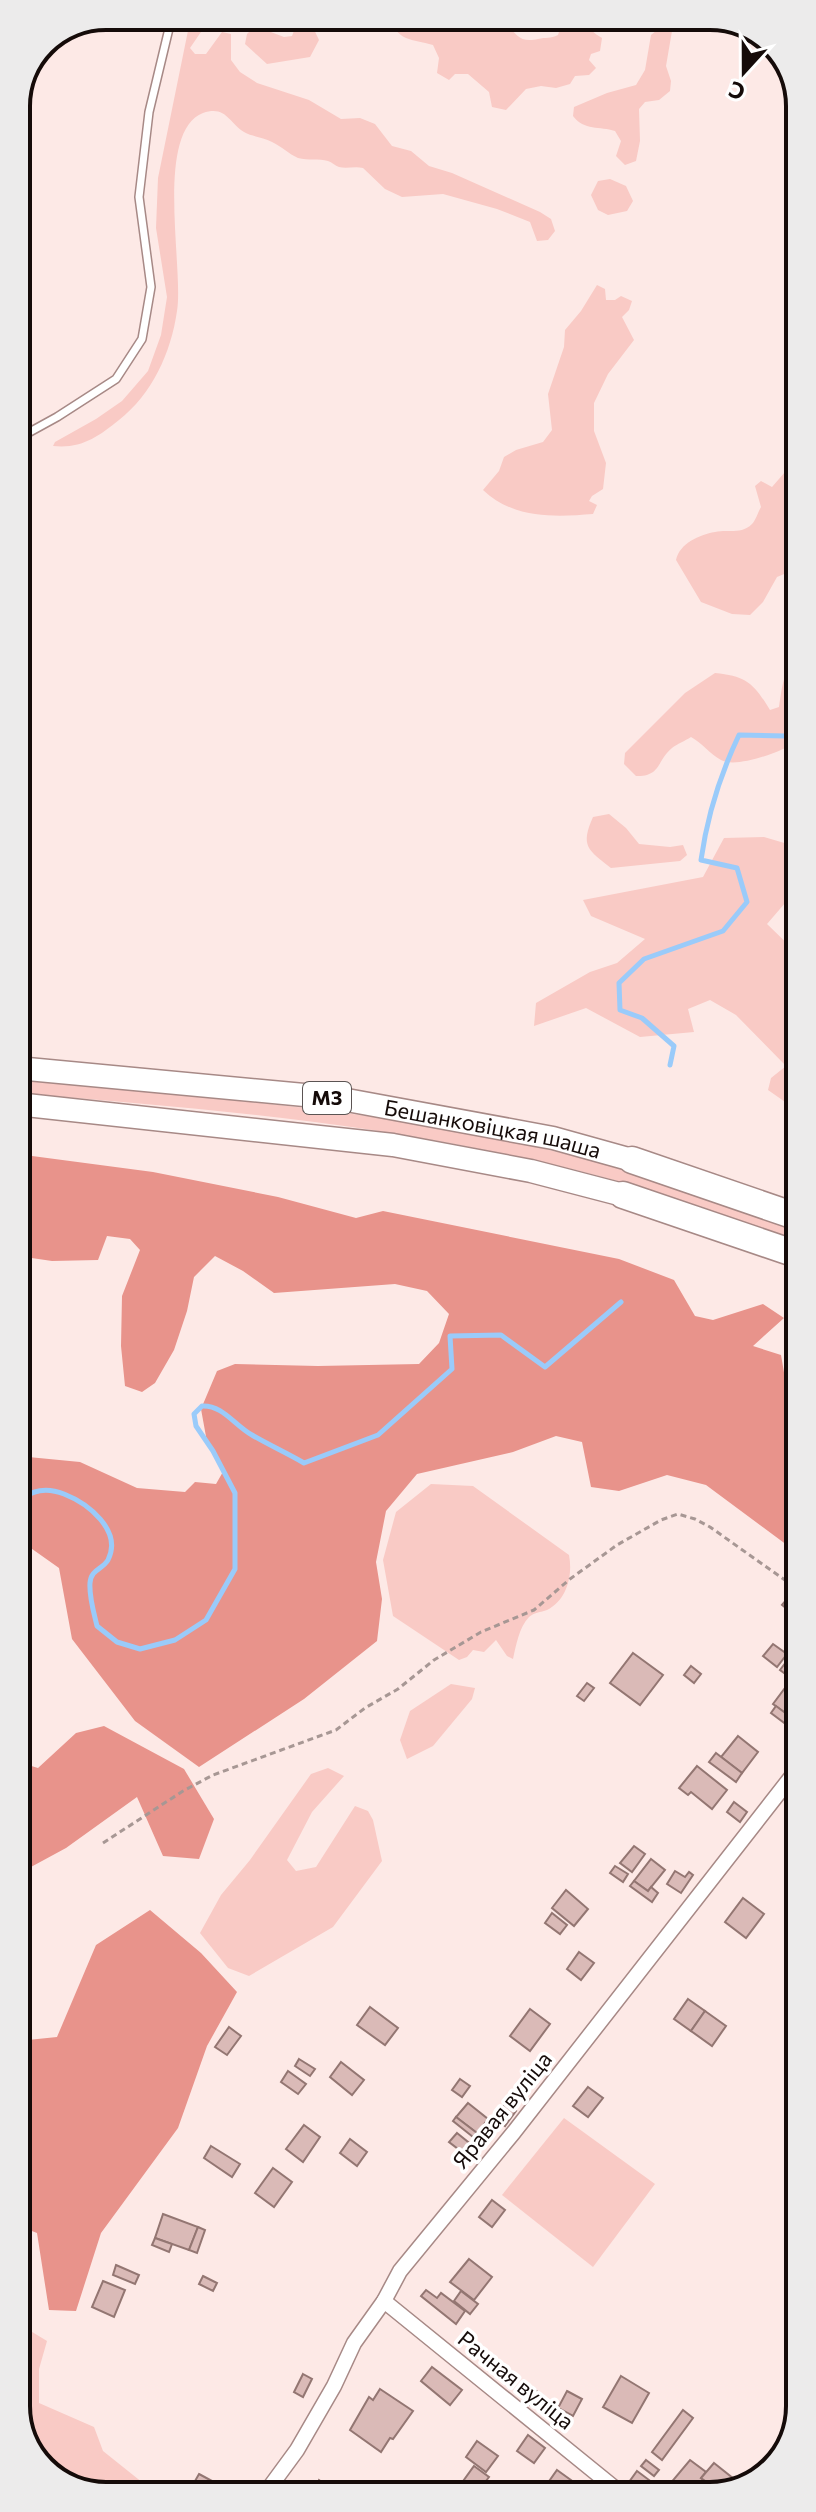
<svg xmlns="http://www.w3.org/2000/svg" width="816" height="2512" font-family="Commissioner,sans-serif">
  <rect width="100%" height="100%" fill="#fde9e6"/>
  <!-- green -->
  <g fill="#f9cac5">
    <path d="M 191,16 L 205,16 L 203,29 L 190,48 L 195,54 L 206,54 L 222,32 L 231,34 L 231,60 L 240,72 L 257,83 L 309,100 L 341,119 L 360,118 L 375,124 L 392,146 L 411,151 L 429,166 L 452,173 L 540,212 L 551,219 L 555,231 L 548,240 L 537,241 L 530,222 L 497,209 L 443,194 L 402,197 L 385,189 L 363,168 C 355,166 346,169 339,167 C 335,166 332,162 328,161 C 319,158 308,161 298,158 C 289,154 281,146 272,142 C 263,137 253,137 244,132 C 229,123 226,105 203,113 C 154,132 184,269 177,311 C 171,353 152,394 119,420 C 98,437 81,449 53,446 L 55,442 L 96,419 L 122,401 L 148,371 L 161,335 L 167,297 L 156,228 L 158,178 Z"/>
    <path d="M 292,16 L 310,16 L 309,19 L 319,40 L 310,57 L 267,64 L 245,44 L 247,34 L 255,26 L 284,37 L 292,36 L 295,28 Z"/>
    <path d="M 389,16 L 493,16 C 516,25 513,45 538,39 C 546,37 550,39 558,35 L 564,16 C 587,16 584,28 602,38 L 600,51 L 591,54 L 589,60 L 596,68 L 589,75 L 575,76 L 570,84 L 556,88 L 541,86 L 526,89 L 506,110 L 492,107 L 489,92 L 468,74 L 455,74 L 449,80 L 437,73 L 439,58 L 433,45 C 412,39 397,42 389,16 Z"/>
    <path d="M 661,27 L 672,31 L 666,66 L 671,81 L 670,91 L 659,100 L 645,102 L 639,109 L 640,141 L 636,161 L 625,165 L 616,156 L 621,141 L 615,131 C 600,126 584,131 573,116 L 574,107 L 607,93 L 636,85 L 645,70 L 651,35 Z"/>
    <path d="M 610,179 L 626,186 L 633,201 L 627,211 L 608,215 L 598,210 L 591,195 L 598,181 Z"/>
    <path d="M 597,285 L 605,289 L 606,300 L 615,300 L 621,296 L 632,301 L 629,310 L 622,317 L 634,340 L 608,374 L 594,403 L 594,431 L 606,463 L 603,489 L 592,496 L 589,501 L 597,505 L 593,514 C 555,517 513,519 483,490 L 499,471 L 504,457 L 516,450 L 543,442 L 552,430 L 548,394 L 564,347 L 565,330 L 581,311 Z"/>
    <path d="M 785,472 L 796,476 L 798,480 L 798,574 L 789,572 L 777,577 L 763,602 L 750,615 L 732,614 L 701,602 L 676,560 C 680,543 699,535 715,532 C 728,529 741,535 752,524 C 756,520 758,512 761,507 L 755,486 L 761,481 L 772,487 Z"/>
    <path d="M 798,655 L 798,741 C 784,751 736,769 721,760 C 710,754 702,743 691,737 C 685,741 677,744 672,748 C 657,760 661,777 636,776 L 624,764 L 625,753 L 685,693 L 715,673 C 747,676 754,684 770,710 L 779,707 C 782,688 783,670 798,655 Z"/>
    <path d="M 609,814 L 626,828 L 639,844 L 670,847 L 683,845 L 687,855 L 680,861 L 611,868 C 588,850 580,846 593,817 Z"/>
    <path d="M 764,837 L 798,847 L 798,888 L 767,924 L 798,954 L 798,1111 L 768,1090 L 771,1078 L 786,1066 L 736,1015 L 710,1000 L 688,1009 L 694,1032 L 640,1037 L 586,1008 L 534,1026 L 536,1003 L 590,972 L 617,963 L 645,939 L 591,916 L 583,900 L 703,877 L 724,838 Z"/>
    <path d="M 17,1080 C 174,1095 331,1105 486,1136 C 592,1157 697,1190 799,1229 L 799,1243 C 759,1229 719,1213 679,1200 C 615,1178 546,1162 480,1149 C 327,1118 172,1106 17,1093 Z"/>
    <path d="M 431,1484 L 473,1486 L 569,1555 C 573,1575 567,1600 547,1610 C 541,1612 533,1613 529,1617 C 519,1627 516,1646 513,1659 L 507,1656 L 496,1640 L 484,1652 L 473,1650 L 467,1657 L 459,1660 L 393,1616 L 383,1560 L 396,1512 Z"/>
    <path d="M 451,1684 L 475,1688 L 472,1699 L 433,1746 L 407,1759 L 400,1740 L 410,1711 Z"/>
    <path d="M 328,1768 L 344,1776 L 312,1812 L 287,1860 L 296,1871 L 316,1867 L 355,1806 L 368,1811 L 373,1820 L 382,1861 L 333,1927 L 249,1976 L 228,1968 L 200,1933 L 221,1895 L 250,1860 L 311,1774 Z"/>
    <path d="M 564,2118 L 655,2184 L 593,2267 L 502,2195 Z"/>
    <path d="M 19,2324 L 47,2341 L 39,2369 L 39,2403 L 94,2427 L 103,2451 L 148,2487 L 144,2496 L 99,2496 L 47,2474 L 19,2429 Z"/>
  </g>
  <!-- forest -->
  <g fill="#e8938b">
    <path d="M 17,1154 L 153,1172 L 278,1197 L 356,1218 L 383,1211 L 619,1259 L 674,1280 L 695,1316 L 713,1320 L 763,1304 L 784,1318 L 753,1346 L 781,1355 L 790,1407 L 799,1409 L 799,1554 L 706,1485 L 667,1475 L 619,1491 L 591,1487 L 582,1442 L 556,1436 L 513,1452 L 417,1474 L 386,1511 L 376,1562 L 382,1599 L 377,1641 L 304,1699 L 199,1767 L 135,1721 L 72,1639 L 59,1568 L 18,1539 L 18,1456 L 80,1462 L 137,1488 L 185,1492 L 195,1482 L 216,1484 L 224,1470 L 207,1442 L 201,1409 L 217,1371 L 235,1364 L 318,1366 L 419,1364 L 439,1343 L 449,1314 L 427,1291 L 395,1284 L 274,1293 L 243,1271 L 215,1256 L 194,1277 L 187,1311 L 174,1350 L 155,1383 L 142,1392 L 125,1386 L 121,1346 L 122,1296 L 140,1250 L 130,1239 L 107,1236 L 98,1260 L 52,1261 L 18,1256 Z"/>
    <path d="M 104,1726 L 184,1769 L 214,1819 L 199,1859 L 163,1856 L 137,1797 L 66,1848 L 18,1874 L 18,1762 L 38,1768 L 76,1733 Z"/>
    <path d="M 150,1910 L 201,1953 L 237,1992 L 207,2046 L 178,2128 L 101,2233 L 76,2311 L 49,2310 L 37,2233 L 19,2226 L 18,2041 L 57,2037 L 96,1945 Z"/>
  </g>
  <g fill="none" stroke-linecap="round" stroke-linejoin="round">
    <!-- stream -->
    <g stroke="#9acbfa" stroke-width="5">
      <path d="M 670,1065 L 674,1046 L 642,1018 L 620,1010 L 619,983 L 644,959 L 723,931 L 747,902 L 737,868 L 701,860 C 707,817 720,775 739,735 L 786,736 L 798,726"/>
      <path d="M 18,1501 C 33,1490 46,1487 64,1494 C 87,1503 123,1530 108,1560 C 102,1570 91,1569 90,1583 C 89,1597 94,1613 97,1626 L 117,1642 L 140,1649 L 175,1640 L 206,1620 L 235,1569 L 235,1493 L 213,1451 L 196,1426 L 194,1414 L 202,1406 C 223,1405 234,1425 252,1435 C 269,1445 287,1453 304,1463 L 378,1435 L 452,1369 L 450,1336 L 501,1335 L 545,1367 L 621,1302"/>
    </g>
  </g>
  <!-- building -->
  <g fill="#dabab7" stroke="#937672" stroke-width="2">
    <path d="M 788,1598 L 799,1607 L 799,1619 L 782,1605 Z"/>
    <path d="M 773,1644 L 787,1654 L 777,1667 L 763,1656 Z"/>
    <path d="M 633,1653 L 663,1675 L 640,1705 L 610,1683 Z"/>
    <path d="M 790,1657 L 799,1664 L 799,1684 L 780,1670 Z"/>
    <path d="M 691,1666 L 701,1674 L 694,1683 L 684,1675 Z"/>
    <path d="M 587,1683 L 594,1688 L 584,1701 L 577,1696 Z"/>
    <path d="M 785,1688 L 799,1699 L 799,1708 L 792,1718 L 773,1704 Z"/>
    <path d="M 776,1706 L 792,1718 L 787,1725 L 771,1713 Z"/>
    <path d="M 738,1736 L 758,1752 L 742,1773 L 721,1757 Z"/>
    <path d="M 716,1753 L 742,1773 L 736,1782 L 709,1762 Z"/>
    <path d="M 697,1766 L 727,1790 L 712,1809 L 691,1792 L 688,1795 L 679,1788 Z"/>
    <path d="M 734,1802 L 747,1812 L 740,1822 L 727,1812 Z"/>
    <path d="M 634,1846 L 645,1854 L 632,1872 L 620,1863 Z"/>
    <path d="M 651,1859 L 665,1870 L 648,1891 L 634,1881 Z"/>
    <path d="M 615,1866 L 628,1874 L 623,1882 L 610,1873 Z"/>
    <path d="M 675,1871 L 685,1877 L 689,1872 L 693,1875 L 681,1893 L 667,1884 Z"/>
    <path d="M 634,1881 L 648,1891 L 651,1887 L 658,1893 L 652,1902 L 630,1886 Z"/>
    <path d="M 566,1890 L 588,1909 L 574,1926 L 552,1908 Z"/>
    <path d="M 743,1898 L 764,1914 L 746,1938 L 725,1922 Z"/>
    <path d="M 552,1913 L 567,1925 L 560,1934 L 545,1923 Z"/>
    <path d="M 579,1952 L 594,1963 L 581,1980 L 567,1969 Z"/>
    <path d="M 688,1999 L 705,2011 L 691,2031 L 674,2019 Z"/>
    <path d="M 370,2007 L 398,2028 L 385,2045 L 357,2025 Z"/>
    <path d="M 530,2009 L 550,2024 L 530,2051 L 510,2036 Z"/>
    <path d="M 705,2011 L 726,2026 L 712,2046 L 691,2031 Z"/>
    <path d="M 229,2027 L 241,2036 L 227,2055 L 215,2047 Z"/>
    <path d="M 299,2059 L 315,2069 L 310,2076 L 295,2066 Z"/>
    <path d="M 341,2062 L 364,2080 L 352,2095 L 330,2077 Z"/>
    <path d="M 288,2071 L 306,2084 L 298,2094 L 281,2082 Z"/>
    <path d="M 460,2079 L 470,2086 L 462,2097 L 452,2090 Z"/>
    <path d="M 588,2087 L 603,2098 L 588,2117 L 573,2106 Z"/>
    <path d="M 468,2103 L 488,2119 L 477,2133 L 456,2117 Z"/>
    <path d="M 506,2103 L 516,2111 L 505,2126 L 494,2118 Z"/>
    <path d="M 456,2117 L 477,2133 L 473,2137 L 453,2121 Z"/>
    <path d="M 304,2125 L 320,2137 L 303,2162 L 286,2149 Z"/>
    <path d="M 457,2133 L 473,2146 L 466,2155 L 449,2142 Z"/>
    <path d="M 350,2139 L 367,2152 L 357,2166 L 340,2153 Z"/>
    <path d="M 211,2146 L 240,2164 L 232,2177 L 204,2158 Z"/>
    <path d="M 273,2168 L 292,2182 L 274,2207 L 255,2193 Z"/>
    <path d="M 492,2200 L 505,2210 L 492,2227 L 479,2217 Z"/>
    <path d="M 163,2214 L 198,2227 L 189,2250 L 155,2238 Z"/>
    <path d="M 198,2227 L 205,2230 L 197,2253 L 189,2250 Z"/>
    <path d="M 155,2238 L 172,2244 L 169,2252 L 152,2245 Z"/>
    <path d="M 469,2259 L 492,2277 L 474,2300 L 450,2282 Z"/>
    <path d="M 116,2265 L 139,2275 L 135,2284 L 113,2275 Z"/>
    <path d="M 203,2276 L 217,2283 L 213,2291 L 199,2284 Z"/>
    <path d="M 103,2281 L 125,2290 L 114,2317 L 92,2307 Z"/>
    <path d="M 426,2290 L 437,2298 L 441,2293 L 465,2311 L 456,2324 L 421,2296 Z"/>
    <path d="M 461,2291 L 478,2304 L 470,2314 L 454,2301 Z"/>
    <path d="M 432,2367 L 462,2390 L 450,2405 L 421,2381 Z"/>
    <path d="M 303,2374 L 312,2379 L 303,2397 L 294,2392 Z"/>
    <path d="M 621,2376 L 649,2393 L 632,2423 L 603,2407 Z"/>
    <path d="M 533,2388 L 540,2394 L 530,2405 L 524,2400 Z"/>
    <path d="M 380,2389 L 413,2411 L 393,2439 L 390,2438 L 381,2452 L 350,2430 L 369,2397 L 373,2400 Z"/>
    <path d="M 567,2391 L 582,2399 L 573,2416 L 558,2408 Z"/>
    <path d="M 683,2410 L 693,2418 L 662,2460 L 652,2452 Z"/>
    <path d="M 528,2435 L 545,2448 L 534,2463 L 517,2451 Z"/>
    <path d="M 477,2441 L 498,2456 L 486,2472 L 466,2457 Z"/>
    <path d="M 646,2460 L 659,2470 L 654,2476 L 641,2466 Z"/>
    <path d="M 690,2460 L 706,2472 L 701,2478 L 707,2483 L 698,2493 L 680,2493 L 669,2485 Z"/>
    <path d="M 714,2463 L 739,2483 L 731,2493 L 707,2493 L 712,2486 L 701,2478 Z"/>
    <path d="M 474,2466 L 489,2477 L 476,2494 L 461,2484 Z"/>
    <path d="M 557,2470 L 575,2483 L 567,2494 L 540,2494 Z"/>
    <path d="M 637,2471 L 661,2489 L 657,2493 L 644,2493 L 629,2482 Z"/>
    <path d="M 199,2474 L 225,2488 L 222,2495 L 187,2495 Z"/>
    <path d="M 319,2480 L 341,2495 L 310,2495 Z"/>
    <path d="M 496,2483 L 507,2490 L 504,2494 L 488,2494 Z"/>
  </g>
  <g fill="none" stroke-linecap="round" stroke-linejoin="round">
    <!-- lane casing -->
    <g stroke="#a78986" stroke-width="10">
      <path id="lane" d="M 17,439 L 57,417 L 116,379 L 142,339 L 151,287 L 139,197 L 149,112 L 172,16"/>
    </g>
    <!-- street casing -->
    <g stroke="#a78986" stroke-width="17">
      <g id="street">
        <path d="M 384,2301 L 622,2494"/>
        <path d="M 264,2495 L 297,2450 L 334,2386 L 354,2343 L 384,2301 L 400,2271 L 514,2132 L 799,1767"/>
      </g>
    </g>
    <!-- primary casing -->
    <g stroke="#a78986" stroke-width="25">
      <g id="primary">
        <path id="s1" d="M 17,1068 L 336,1098 L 553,1138 L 632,1160"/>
        <path d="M 17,1104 L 393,1145 L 531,1171 L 623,1195"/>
      </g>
    </g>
    <!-- highway casing -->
    <g stroke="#a78986" stroke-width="29">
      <g id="highway">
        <path d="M 632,1160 L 798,1217"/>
        <path d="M 623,1195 L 799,1255"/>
      </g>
    </g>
    <!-- path -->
    <path stroke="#a79794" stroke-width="3" stroke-dasharray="6 4" stroke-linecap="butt" d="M 103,1843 L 183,1791 L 213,1775 L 336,1730 L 365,1708 L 398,1689 L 434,1660 L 481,1632 L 534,1610 L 570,1579 L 617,1545 L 661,1520 L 678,1514 L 695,1519 L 710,1527 L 799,1590"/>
    <!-- lane -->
    <use href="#lane" stroke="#fff" stroke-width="7"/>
    <!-- street -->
    <use href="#street" stroke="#fff" stroke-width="14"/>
    <!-- primary -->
    <use href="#primary" stroke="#fff" stroke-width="22"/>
    <!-- highway -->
    <use href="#highway" stroke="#fff" stroke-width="26"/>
  </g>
  <g text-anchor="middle" stroke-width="7" stroke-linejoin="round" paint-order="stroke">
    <!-- shield labels -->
    <rect fill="#fff" stroke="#5b5453" stroke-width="2" x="303" y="1082" width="48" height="32" rx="6"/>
    <g font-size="20" font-weight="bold" fill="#150b09">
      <text x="327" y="1105">М3</text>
    </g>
    <!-- street labels -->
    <g font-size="22" fill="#150b09" stroke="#fff">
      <text dy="8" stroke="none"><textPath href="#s1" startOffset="480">Бешанковіцкая шаша</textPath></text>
      <text transform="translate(502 2110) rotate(-51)" y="8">Яравая вуліца</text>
      <text transform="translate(516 2380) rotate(39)" y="8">Рачная вуліца</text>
    </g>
  </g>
  <!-- crop -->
  <path d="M0 0H816V2512H0ZM106 30H710A76 76 0 0 1 786 106V2406A76 76 0 0 1 710 2482H106A76 76 0 0 1 30 2406V106A76 76 0 0 1 106 30Z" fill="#ecebeb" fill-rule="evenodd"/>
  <path fill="none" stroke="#150b09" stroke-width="4" d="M106 30H710A76 76 0 0 1 786 106V2406A76 76 0 0 1 710 2482H106A76 76 0 0 1 30 2406V106A76 76 0 0 1 106 30Z"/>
  <!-- north arrow -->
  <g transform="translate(744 72) rotate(201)" stroke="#ffffff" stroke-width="6" paint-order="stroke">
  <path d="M0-6L14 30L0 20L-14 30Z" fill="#150b09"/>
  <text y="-12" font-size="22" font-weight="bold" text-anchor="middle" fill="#150b09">С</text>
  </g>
</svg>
